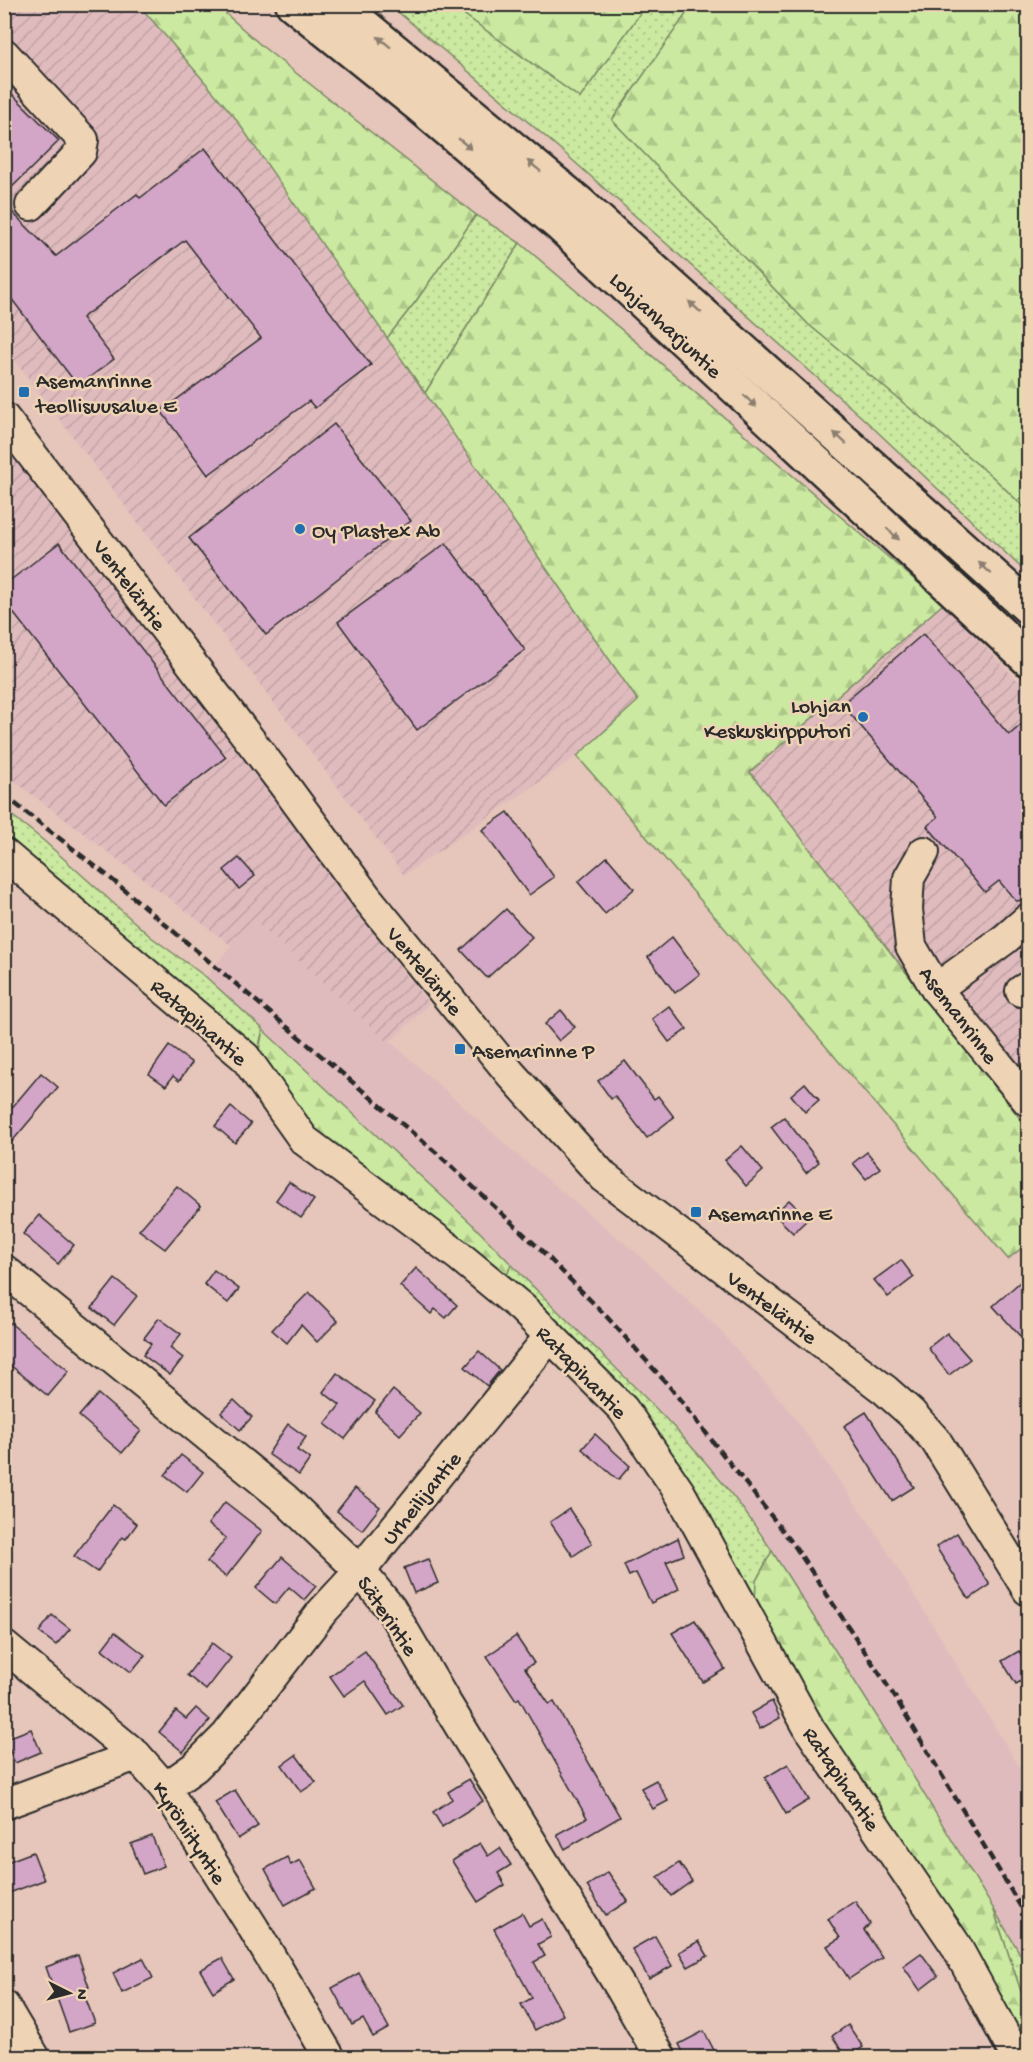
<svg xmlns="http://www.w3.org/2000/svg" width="1033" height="2062" font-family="'Gochi Hand',sans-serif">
  <defs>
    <pattern id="industrial-furrows" width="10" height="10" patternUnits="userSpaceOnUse" patternTransform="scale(1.5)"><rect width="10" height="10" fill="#e0bbbe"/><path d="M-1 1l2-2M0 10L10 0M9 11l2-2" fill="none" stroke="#c0a1a3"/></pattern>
    <pattern id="grass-dots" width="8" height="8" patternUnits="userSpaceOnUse" patternTransform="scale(1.5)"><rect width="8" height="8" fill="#cbe9a0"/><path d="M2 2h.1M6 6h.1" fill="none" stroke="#aec88a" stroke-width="1.8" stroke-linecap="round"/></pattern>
    <pattern id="forest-firs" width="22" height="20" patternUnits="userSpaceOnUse" patternTransform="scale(1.5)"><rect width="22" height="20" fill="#cbe9a0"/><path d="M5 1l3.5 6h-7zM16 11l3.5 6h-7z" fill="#aec88a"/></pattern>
  </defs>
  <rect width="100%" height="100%" fill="#e6c5ba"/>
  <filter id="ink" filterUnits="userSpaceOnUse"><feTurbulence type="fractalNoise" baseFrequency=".0167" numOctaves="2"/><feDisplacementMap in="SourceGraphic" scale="12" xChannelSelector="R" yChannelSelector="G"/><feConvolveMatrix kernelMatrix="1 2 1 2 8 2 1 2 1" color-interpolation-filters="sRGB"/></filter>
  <g filter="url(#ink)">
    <!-- built -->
    <path fill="#e0bbbe" d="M 253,919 L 514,1152 L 634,1251 L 718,1328 L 789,1410 L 875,1531 L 1028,1781 L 1028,1967 L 878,1718 L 756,1524 L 695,1449 L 637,1387 L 541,1295 L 472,1224 L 206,977 Z"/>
    <!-- industrial -->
    <g fill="url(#industrial-furrows)">
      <path d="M 5,5 L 139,5 L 233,115 L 638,701 L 577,756 L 404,875 L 5,347 Z"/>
      <path d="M 4,439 L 278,793 L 358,913 L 429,1004 L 389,1043 L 253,920 L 232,946 L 5,774 Z"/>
      <path d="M 943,604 L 1028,691 L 1028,1113 L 954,1036 L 750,772 Z"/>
    </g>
    <!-- grass -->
    <g fill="url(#grass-dots)" stroke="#7b8a66" stroke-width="1.5">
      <path d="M 390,5 L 451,5 L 580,98 L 646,5 L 693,5 L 612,120 L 808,324 L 993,477 L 1028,511 L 1028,574 L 866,421 L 560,149 Z"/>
      <path d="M 476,215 L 520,243 L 425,393 L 387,338 L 416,301 Z"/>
      <path d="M 4,809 L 44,841 L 151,937 L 206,977 L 263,1029 L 258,1050 L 105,925 L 5,839 Z"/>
      <path d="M 511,1264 C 601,1357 702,1441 772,1551 L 756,1581 L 755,1606 L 725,1557 L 505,1281 Z"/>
      <path d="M 993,1908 L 1028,1967 L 1028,2012 Z"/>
    </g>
    <!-- forest -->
    <g fill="url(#forest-firs)" stroke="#7b8a66" stroke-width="1.5">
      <path d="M 693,4 L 1028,5 L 1028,511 L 993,477 L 808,324 L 612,120 Z"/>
      <path d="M 139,5 L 216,5 L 263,47 L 476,215 L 416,301 L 387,338 L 233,115 Z"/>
      <path d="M 451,5 L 646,5 L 580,98 Z"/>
      <path d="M 520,243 L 943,604 L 750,772 L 1028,1129 L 1028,1243 L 1008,1259 L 577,756 L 638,701 L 425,393 Z"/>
      <path d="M 263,1030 L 472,1224 L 511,1264 L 505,1281 L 324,1143 L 259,1050 Z"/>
      <path d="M 772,1551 L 878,1718 L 993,1908 L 1028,2012 L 1028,2051 L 880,1807 L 795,1679 L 755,1606 L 756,1581 Z"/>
    </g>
    <!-- building -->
    <g fill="#d3a5c7" stroke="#2b2b2b" stroke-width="1.5">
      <path d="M 4,86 L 59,141 L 4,195 Z"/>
      <path d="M 205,148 L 371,365 L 315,408 L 309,401 L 208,475 L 161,411 L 261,338 L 185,240 L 82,318 L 114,359 L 78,386 L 4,289 L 4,204 L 56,256 L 137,194 L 140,198 Z"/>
      <path d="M 334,424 L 411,521 L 266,635 L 189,538 Z"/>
      <path d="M 59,543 L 226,757 L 164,805 L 4,601 L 4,585 Z"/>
      <path d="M 446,543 L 525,650 L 417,730 L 338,622 Z"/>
      <path d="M 923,634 L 1009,735 L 1029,718 L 1029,899 L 1016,901 L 999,881 L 985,892 L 927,826 L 938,817 L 842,704 Z"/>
      <path d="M 508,812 L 554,877 L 529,895 L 482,830 Z"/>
      <path d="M 607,857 L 634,889 L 605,914 L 578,882 Z"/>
      <path d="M 239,858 L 255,876 L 239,889 L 224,870 Z"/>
      <path d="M 506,909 L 532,937 L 487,978 L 461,950 Z"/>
      <path d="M 672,937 L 700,974 L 675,993 L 648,957 Z"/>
      <path d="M 669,1006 L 687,1029 L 669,1042 L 652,1019 Z"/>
      <path d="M 561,1010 L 575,1027 L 559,1041 L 545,1024 Z"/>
      <path d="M 169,1046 L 192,1063 L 179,1081 L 173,1076 L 166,1086 L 149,1074 Z"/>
      <path d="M 625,1061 L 654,1099 L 658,1096 L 674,1117 L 647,1138 L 615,1096 L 611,1099 L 598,1081 Z"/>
      <path d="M 41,1073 L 58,1087 L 4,1151 L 4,1117 Z"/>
      <path d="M 805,1083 L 819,1100 L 805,1112 L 791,1095 Z"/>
      <path d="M 231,1107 L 251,1124 L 235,1143 L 215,1126 Z"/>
      <path d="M 784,1117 L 819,1162 L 806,1173 L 771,1127 Z"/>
      <path d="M 742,1146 L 763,1171 L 746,1186 L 725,1160 Z"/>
      <path d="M 867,1152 L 880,1168 L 866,1179 L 853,1163 Z"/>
      <path d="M 289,1182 L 314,1200 L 301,1218 L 276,1200 Z"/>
      <path d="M 177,1186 L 201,1206 L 165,1249 L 139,1230 Z"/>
      <path d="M 789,1200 L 808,1219 L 793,1233 L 774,1214 Z"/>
      <path d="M 39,1215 L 74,1245 L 58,1264 L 23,1234 Z"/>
      <path d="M 901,1260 L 914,1277 L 888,1297 L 874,1280 Z"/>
      <path d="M 416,1268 L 457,1305 L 446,1318 L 435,1309 L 431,1314 L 400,1286 Z"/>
      <path d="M 214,1270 L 239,1289 L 228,1303 L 204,1284 Z"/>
      <path d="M 115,1279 L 137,1296 L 114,1325 L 92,1308 Z"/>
      <path d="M 1020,1282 L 1029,1291 L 1029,1346 L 993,1306 Z"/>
      <path d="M 309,1292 L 338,1321 L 317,1342 L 301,1325 L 287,1343 L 272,1330 Z"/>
      <path d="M 4,1318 L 69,1371 L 48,1396 L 4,1360 Z"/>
      <path d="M 159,1318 L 181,1334 L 170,1348 L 183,1358 L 170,1375 L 143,1355 L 151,1344 L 144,1338 Z"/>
      <path d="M 947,1333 L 970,1359 L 949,1375 L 928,1348 Z"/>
      <path d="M 479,1351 L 500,1370 L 487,1386 L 465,1367 Z"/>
      <path d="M 337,1373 L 375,1401 L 345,1439 L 325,1424 L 340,1405 L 323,1392 Z"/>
      <path d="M 393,1390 L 420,1413 L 400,1435 L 375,1412 Z"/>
      <path d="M 98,1394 L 141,1431 L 122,1453 L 79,1416 Z"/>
      <path d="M 234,1400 L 252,1417 L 240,1430 L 221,1413 Z"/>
      <path d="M 866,1412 L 914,1487 L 892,1501 L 844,1426 Z"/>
      <path d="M 288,1424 L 306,1437 L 297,1450 L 310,1459 L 299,1475 L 268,1454 Z"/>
      <path d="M 595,1434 L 630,1466 L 618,1480 L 582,1449 Z"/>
      <path d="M 181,1455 L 203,1472 L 187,1492 L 165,1475 Z"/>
      <path d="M 355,1488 L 380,1507 L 362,1530 L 337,1511 Z"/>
      <path d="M 225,1502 L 262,1531 L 226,1577 L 207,1562 L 226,1538 L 208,1524 Z"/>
      <path d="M 113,1505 L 137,1524 L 126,1539 L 122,1537 L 97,1572 L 74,1556 Z"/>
      <path d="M 569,1509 L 592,1543 L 573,1556 L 550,1522 Z"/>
      <path d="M 957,1533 L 990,1585 L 969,1599 L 936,1547 Z"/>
      <path d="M 678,1538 L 684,1555 L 666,1562 L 679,1589 L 651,1603 L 636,1573 L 629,1576 L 624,1565 Z"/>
      <path d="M 282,1557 L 316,1586 L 304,1600 L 289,1587 L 275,1604 L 256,1588 Z"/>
      <path d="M 428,1559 L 438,1583 L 414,1593 L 404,1568 Z"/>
      <path d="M 52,1615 L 70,1629 L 56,1645 L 39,1632 Z"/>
      <path d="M 695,1620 L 725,1669 L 703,1682 L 672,1633 Z"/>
      <path d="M 115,1632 L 145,1655 L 131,1672 L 102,1649 Z"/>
      <path d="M 516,1636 L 534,1663 L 525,1668 L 549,1704 L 554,1702 L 620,1817 L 565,1849 L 557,1834 L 587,1818 L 519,1698 L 516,1700 L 487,1656 Z"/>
      <path d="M 212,1643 L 231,1658 L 206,1690 L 187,1675 Z"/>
      <path d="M 365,1651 L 403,1705 L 388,1715 L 365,1681 L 344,1696 L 330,1676 Z"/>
      <path d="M 1019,1651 L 1029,1666 L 1029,1677 L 1016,1684 L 1002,1661 Z"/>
      <path d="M 772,1701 L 780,1718 L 760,1729 L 751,1713 Z"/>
      <path d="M 196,1708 L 210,1720 L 183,1752 L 159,1732 L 176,1711 L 186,1719 Z"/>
      <path d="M 31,1729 L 41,1752 L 15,1763 L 5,1739 Z"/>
      <path d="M 296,1755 L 316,1782 L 301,1792 L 282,1765 Z"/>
      <path d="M 788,1764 L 809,1800 L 786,1814 L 765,1778 Z"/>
      <path d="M 469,1779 L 483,1801 L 442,1827 L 433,1812 L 452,1799 L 448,1792 Z"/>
      <path d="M 656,1780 L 668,1801 L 653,1809 L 641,1788 Z"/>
      <path d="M 235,1790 L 258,1826 L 238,1839 L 215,1802 Z"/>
      <path d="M 152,1836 L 164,1866 L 143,1874 L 131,1844 Z"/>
      <path d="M 480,1843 L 488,1856 L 500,1848 L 511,1865 L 498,1873 L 505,1885 L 478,1902 L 452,1861 Z"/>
      <path d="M 33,1852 L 44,1880 L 4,1895 L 4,1863 Z"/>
      <path d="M 287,1857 L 291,1865 L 300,1860 L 316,1888 L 285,1905 L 265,1869 Z"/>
      <path d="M 679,1863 L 692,1881 L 671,1896 L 658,1877 Z"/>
      <path d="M 608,1872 L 628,1901 L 606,1915 L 587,1886 Z"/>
      <path d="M 855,1901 L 870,1924 L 864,1930 L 882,1957 L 849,1979 L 827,1946 L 840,1938 L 828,1919 Z"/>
      <path d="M 522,1913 L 529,1926 L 542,1919 L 551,1937 L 538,1944 L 545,1956 L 534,1962 L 563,2015 L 535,2030 L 521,2004 L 532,1998 L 494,1929 Z"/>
      <path d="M 655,1936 L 672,1966 L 649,1979 L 632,1949 Z"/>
      <path d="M 699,1941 L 708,1956 L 688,1967 L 679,1952 Z"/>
      <path d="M 921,1953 L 938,1976 L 920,1990 L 903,1966 Z"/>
      <path d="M 78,1955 L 89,1987 L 82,1989 L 95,2023 L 69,2032 L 46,1967 Z"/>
      <path d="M 143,1958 L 153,1978 L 122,1993 L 113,1973 Z"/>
      <path d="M 222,1958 L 234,1979 L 213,1992 L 200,1970 Z"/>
      <path d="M 359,1973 L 389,2028 L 373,2037 L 363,2019 L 352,2025 L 332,1988 Z"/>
      <path d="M 848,2025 L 863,2047 L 847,2058 L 832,2036 Z"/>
      <path d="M 704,2031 L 718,2058 L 686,2058 L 679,2044 Z"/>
    </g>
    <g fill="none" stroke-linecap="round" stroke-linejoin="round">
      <!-- minor casing -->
      <g stroke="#2b2b2b" stroke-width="34">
        <g id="minor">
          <path d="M 4,54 L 83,140 L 81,152 L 31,205"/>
          <path d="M 4,418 L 282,782 L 367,898 L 510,1073 L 604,1177 L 885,1390 L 911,1413 L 936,1441 L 1028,1590"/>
          <path d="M 924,852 L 909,878 L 907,909 L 911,946 L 936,989 L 1028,1101"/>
          <path d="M 4,854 L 245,1057 L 304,1140 L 459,1256 L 522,1308 L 623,1409 L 680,1493 L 810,1730 L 955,1944 L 1017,2058"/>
          <path d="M 936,989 L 1005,939 L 1028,919"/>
          <path d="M 1021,991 L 1028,987"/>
          <path d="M 4,1270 L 285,1499 L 360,1571 L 391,1609 L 444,1700 L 622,1990 L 661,2058"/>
          <path d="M 4,1646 L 136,1755 L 165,1788 L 254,1929 L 330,2058"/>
          <path d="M 165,1788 L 195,1767 L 227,1735 L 322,1612 L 360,1571 L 550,1336"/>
          <path d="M 4,1804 L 136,1755"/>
          <path d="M 4,2006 L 35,2058"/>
        </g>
      </g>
      <!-- highway casing -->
      <g stroke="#2b2b2b" stroke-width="38">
        <g id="highway">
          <path d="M 293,4 L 420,106 L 560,225 L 1028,659"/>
          <path d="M 338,4 L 579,203 L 1028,607"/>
        </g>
      </g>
      <!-- minor -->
      <use href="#minor" stroke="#eed3b5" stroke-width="30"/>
      <!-- highway -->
      <use href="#highway" stroke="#eed3b5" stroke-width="33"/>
      <!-- rail -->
      <path stroke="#2b2b2b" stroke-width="4.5" stroke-dasharray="9 4.5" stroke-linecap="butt" d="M 4,795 L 109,877 L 439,1155 L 541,1250 L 607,1317 L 670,1387 L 794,1545 L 895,1697 L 1028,1919"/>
    </g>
    <!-- one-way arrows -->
    <defs><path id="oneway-solid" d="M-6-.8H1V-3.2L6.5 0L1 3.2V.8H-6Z" transform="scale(1.5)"/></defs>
    <g fill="#8c7f70">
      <use href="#oneway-solid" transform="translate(384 42) rotate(-141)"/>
      <use href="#oneway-solid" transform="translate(465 144) rotate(40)"/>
      <use href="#oneway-solid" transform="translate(534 166) rotate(-141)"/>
      <use href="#oneway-solid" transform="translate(695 307) rotate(-138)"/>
      <use href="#oneway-solid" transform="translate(750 401) rotate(43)"/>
      <use href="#oneway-solid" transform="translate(840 438) rotate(-138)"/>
      <use href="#oneway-solid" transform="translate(893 534) rotate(43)"/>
      <use href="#oneway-solid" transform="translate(985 568) rotate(-138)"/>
    </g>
  </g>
  <!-- markers -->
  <g fill="#1f6fb2" stroke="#eed3b5" stroke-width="2">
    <rect x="18" y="386" width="12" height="12" rx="3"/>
    <circle cx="300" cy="529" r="6"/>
    <circle cx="863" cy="717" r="6"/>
    <rect x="454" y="1043" width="12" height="12" rx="3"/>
    <rect x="690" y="1206" width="12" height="12" rx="3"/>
  </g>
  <g text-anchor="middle" stroke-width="5" stroke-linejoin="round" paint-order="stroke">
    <!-- street labels -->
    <g font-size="22" fill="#2b2b2b" stroke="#eed3b5">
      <text transform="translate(667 324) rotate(43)" y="8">Lohjanharjuntie</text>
      <text transform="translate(131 584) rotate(53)" y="8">Venteläntie</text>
      <text transform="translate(426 970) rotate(51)" y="8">Venteläntie</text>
      <text transform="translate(960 1014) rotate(53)" y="8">Asemanrinne</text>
      <text transform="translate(200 1021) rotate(41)" y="8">Ratapihantie</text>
      <text transform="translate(773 1306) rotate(37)" y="8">Venteläntie</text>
      <text transform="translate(583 1371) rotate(46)" y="8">Ratapihantie</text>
      <text transform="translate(420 1497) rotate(-51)" y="8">Urheilijantie</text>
      <text transform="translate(389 1615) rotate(56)" y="8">Säterintie</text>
      <text transform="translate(843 1778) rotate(56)" y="8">Ratapihantie</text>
      <text transform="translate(191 1832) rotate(57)" y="8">Kyröniityntie</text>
    </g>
    <!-- poi labels -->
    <g font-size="22" fill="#2b2b2b" stroke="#eed3b5" text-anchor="start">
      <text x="36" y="387">Asemanrinne<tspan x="36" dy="25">teollisuusalue E</tspan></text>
      <text x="312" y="537">Oy Plastex Ab</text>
      <text x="851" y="712" text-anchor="end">Lohjan<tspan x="851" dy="25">Keskuskirpputori</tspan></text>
      <text x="472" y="1057">Asemarinne P</text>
      <text x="708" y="1220">Asemarinne E</text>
    </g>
  </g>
  <!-- margin -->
  <rect width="1033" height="2062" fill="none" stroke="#eed3b5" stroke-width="24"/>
  <rect x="12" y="12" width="1009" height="2038" fill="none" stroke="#2b2b2b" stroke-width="2" filter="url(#ink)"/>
  <!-- north arrow -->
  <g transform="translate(69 1993) rotate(96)" stroke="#eed3b5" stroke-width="4.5" paint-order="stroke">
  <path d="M0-4.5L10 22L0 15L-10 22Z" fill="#2b2b2b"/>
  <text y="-9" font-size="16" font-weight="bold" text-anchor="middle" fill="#2b2b2b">N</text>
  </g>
</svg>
